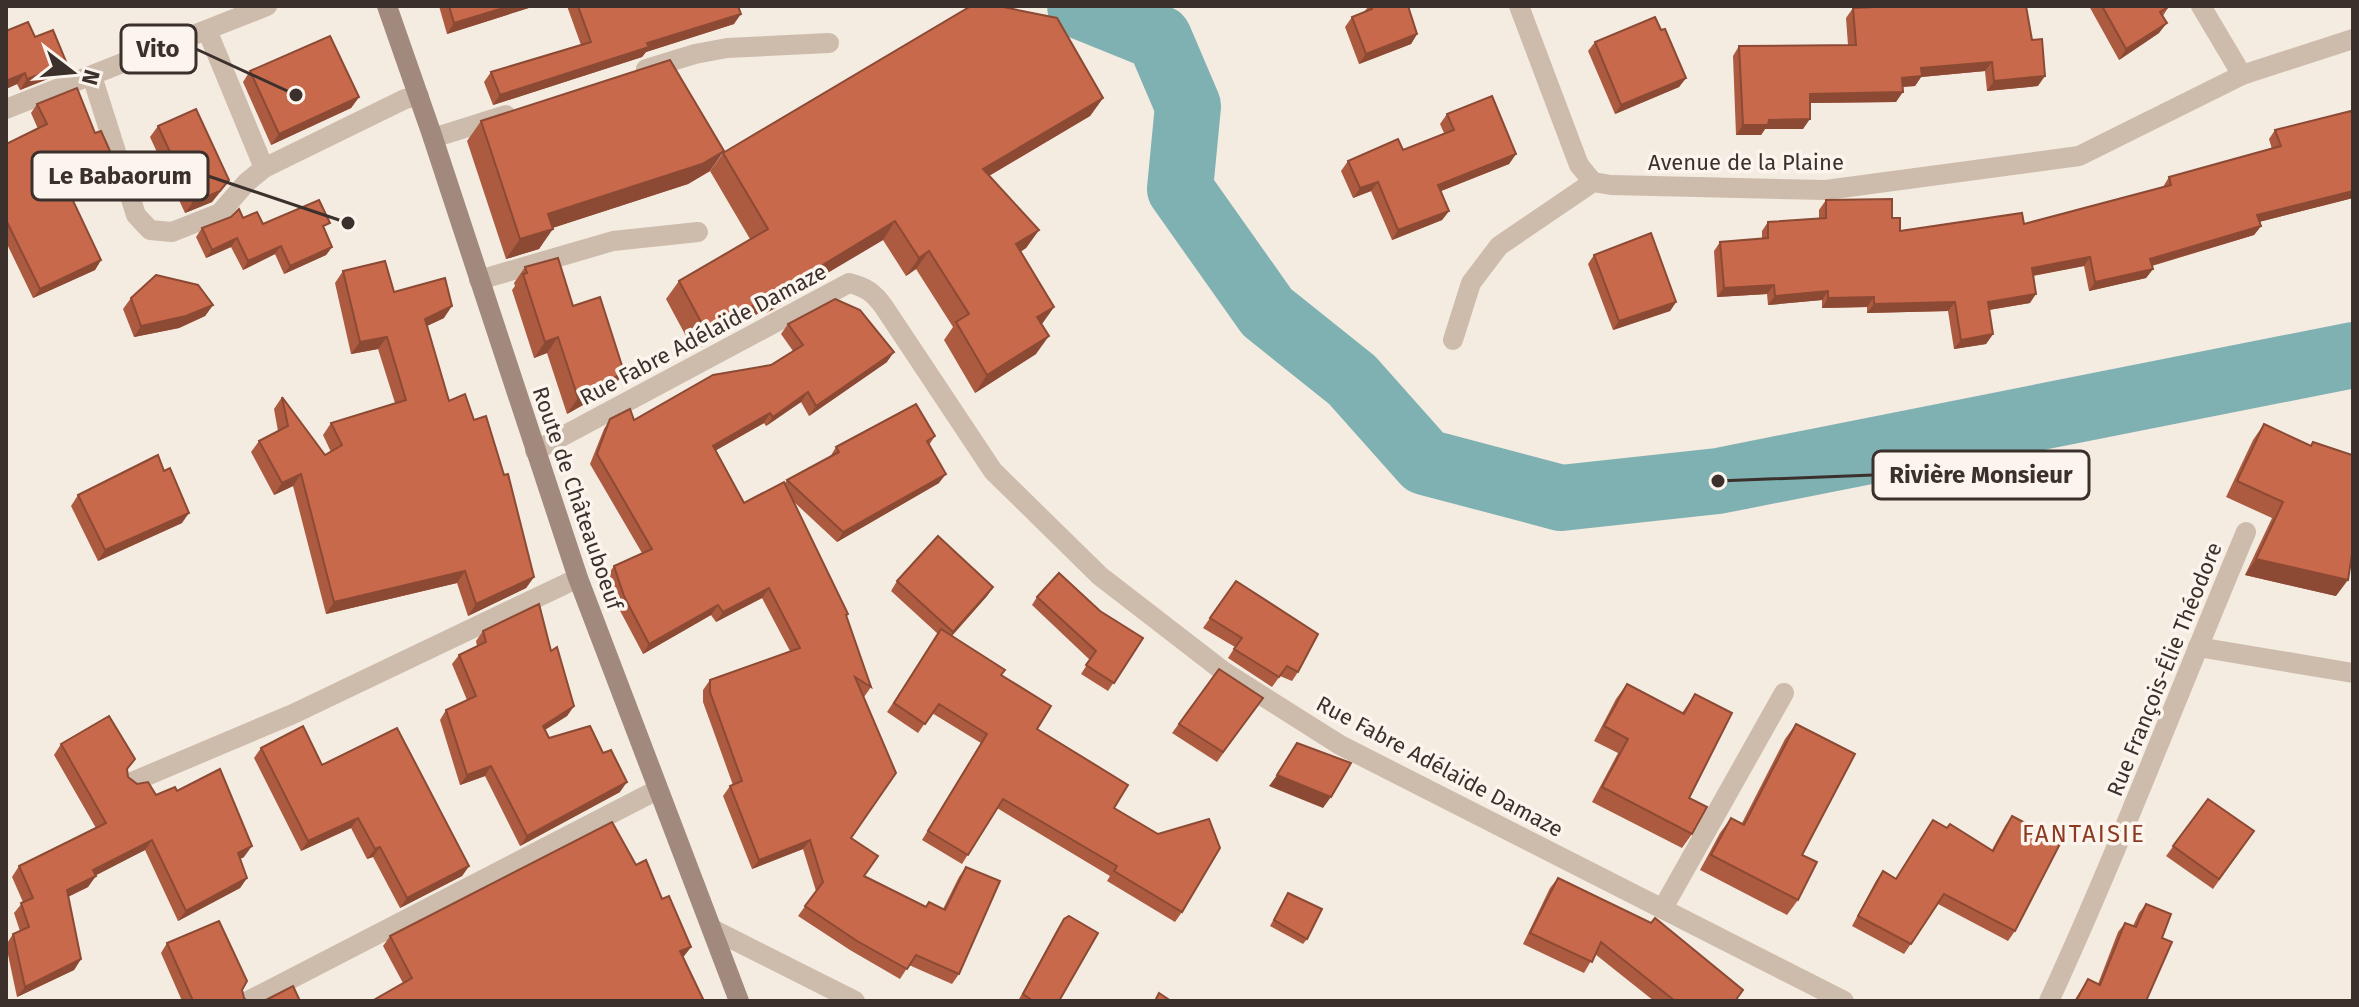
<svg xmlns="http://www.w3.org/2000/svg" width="2359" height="1007" font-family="'Fira Sans',sans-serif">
  <rect width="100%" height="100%" fill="#f4ebe1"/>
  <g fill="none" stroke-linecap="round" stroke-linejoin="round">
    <!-- river -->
    <path stroke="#7fb0b2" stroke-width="66" d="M 1080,6 L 1159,38 L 1188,106 L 1180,189 L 1267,312 L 1352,380 L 1425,462 L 1561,498 L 1718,481 L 2353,355"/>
    <!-- lane -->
    <g stroke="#cdbbac" stroke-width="20">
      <path d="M 207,30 L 264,168 L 405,99 L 419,96"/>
      <path d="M 646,69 L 695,54 L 727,48 L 829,43"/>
      <path d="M 92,76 L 136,215 L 150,230 L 172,232 L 220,213 L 246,183 L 264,168"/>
      <path d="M 433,138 L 506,115"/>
      <path d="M 479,280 L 613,241 L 698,232"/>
      <path d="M 2198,647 L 2353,673"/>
      <path d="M 1663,908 L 1784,693"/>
    </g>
    <!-- street -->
    <g stroke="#cdbbac" stroke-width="20">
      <path d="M 1519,6 L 1579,165 L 1593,182"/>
      <path d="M 2201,6 L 2242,75"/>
      <path d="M 6,109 L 267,6"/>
      <path d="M 1453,340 L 1471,283 L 1499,246 L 1593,182 L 1611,185 L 1826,190 L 2079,156 L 2242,75 L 2353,39"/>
      <path d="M 535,451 L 849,283 C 866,287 874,293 884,307 L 993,471 L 1100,576 L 1223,671 L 1340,745 L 1844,1001"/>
      <path d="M 132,782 L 293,714 L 578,578"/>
      <path d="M 714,930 L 855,1001"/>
      <path d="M 248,1001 L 657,790"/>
      <path d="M 2049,1001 C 2120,847 2180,688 2246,532"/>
    </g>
    <!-- secondary -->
    <path stroke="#a18a7d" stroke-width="20" d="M 387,6 L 431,132 L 578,578 L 739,1001"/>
  </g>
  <!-- wall -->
  <g fill="#ac5a40">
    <path d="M 439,6 L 535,6 L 447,34 Z"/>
    <path d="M 567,6 L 738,6 L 734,24 L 646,52 L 642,57 L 493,105 L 484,82 L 491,72 L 581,45 Z"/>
    <path d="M 1369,6 L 1408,6 L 1417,34 L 1411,44 L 1359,64 L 1345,27 L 1352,17 L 1364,12 Z"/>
    <path d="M 1898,6 L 2038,86 L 1987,91 L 1985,71 L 1921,77 L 1915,86 L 1903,87 L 1896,102 L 1810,103 L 1803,129 L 1765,129 L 1761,135 L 1736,135 L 1733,56 L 1739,46 L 1848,45 L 1846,18 L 1853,8 Z"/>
    <path d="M 2089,6 L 2169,6 L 2163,16 L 2159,33 L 2119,60 Z"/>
    <path d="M 6,31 L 35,37 L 60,74 L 20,90 L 17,84 L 6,89 Z"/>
    <path d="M 1595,42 L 1686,78 L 1679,87 L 1615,114 L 1588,51 Z"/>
    <path d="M 250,71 L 359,97 L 351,108 L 271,145 L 243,82 Z"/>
    <path d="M 1103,98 L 1090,116 L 989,176 L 1039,230 L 1026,248 L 1020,252 L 1054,307 L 1042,324 L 1036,354 L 975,393 L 944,340 L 953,327 L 916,269 L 906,276 L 883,240 L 802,288 L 796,297 L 766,313 L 764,310 L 694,351 L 666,299 L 679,281 L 750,239 L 710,171 L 723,153 Z"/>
    <path d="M 37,104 L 109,172 L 68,191 L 101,260 L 95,270 L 33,298 L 6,242 L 6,144 L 38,129 L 31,113 Z"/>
    <path d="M 1447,114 L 1516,154 L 1509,164 L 1441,191 L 1449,211 L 1442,220 L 1392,240 L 1371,191 L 1353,198 L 1341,171 L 1348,161 L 1403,150 L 1444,133 L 1440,124 Z"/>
    <path d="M 2353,118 L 2353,198 L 2259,222 L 2261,226 L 2254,235 L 2152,266 L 2153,269 L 2146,278 L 2089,291 L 2084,266 L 2033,276 L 2030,303 L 1989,310 L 1993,334 L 1986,344 L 1954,349 L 1948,311 L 1867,313 L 1867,307 L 1822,308 L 1822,300 L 1768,305 L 1767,294 L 1717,297 L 1714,251 L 1720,242 L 1762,238 L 1762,231 L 1768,222 L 1819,218 L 1819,210 L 1826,200 L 1892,218 L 1900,231 L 2024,224 L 2163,187 L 2169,177 L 2272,149 L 2269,139 L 2275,130 Z"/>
    <path d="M 481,121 L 710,171 L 688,184 L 552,228 L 539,249 L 506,259 L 467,141 Z"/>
    <path d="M 158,126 L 221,191 L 212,202 L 185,213 L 150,137 Z"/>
    <path d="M 243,218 L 263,224 L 325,230 L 332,247 L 326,255 L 284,274 L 275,254 L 243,270 L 231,247 L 206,258 L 196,237 L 202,228 Z"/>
    <path d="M 1594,255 L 1676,302 L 1670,311 L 1613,330 L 1588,264 Z"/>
    <path d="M 525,267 L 573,306 L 624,372 L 613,388 L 567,414 L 547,353 L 534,358 L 512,290 L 515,286 L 514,283 Z"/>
    <path d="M 343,271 L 394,292 L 444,318 L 427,326 L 449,401 L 474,420 L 534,577 L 526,588 L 468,616 L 457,583 L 326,614 L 293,486 L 274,495 L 251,452 L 259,441 L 278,431 L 274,409 L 282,397 L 325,455 L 331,452 L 323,435 L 331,423 L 395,403 L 378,349 L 351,354 L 335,283 Z"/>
    <path d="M 131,298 L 213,305 L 205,316 L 179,328 L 134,337 L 123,309 Z"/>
    <path d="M 788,324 L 887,362 L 809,416 L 801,402 L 766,426 L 764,423 L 716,450 L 744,503 L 785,483 L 787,480 L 830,457 L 836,447 L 935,436 L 929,445 L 939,483 L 837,542 L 794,502 L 848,614 L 846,617 L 871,687 L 864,697 L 851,838 L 864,876 L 926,907 L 943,909 L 959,877 L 966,867 L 959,974 L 952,984 L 909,965 L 900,979 L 850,950 L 798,916 L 816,891 L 803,849 L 752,869 L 723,796 L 730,786 L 733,785 L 703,702 L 703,690 L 710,680 L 790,651 L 762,598 L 716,622 L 711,615 L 643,654 L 617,605 L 607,576 L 614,566 L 642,553 L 590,464 L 604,429 L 610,419 L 634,420 L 771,365 L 793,351 L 781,334 Z"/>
    <path d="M 2264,424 L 2310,446 L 2313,442 L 2336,596 L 2245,575 L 2272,518 L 2226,497 L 2253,440 Z"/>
    <path d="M 78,495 L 182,523 L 98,561 L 71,506 Z"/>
    <path d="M 897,581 L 993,587 L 987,596 L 952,636 L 1001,675 L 1037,729 L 1114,808 L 1182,912 L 1175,922 L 1107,881 L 1110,876 L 997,808 L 962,864 L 922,840 L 981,743 L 932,713 L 918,733 L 887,712 L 938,634 L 891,591 Z"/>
    <path d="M 1236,581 L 1298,672 L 1292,681 L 1280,676 L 1272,687 L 1228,658 L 1235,647 L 1203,628 Z"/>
    <path d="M 1037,597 L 1100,611 L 1143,638 L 1108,691 L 1081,674 L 1090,660 L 1032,605 Z"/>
    <path d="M 483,631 L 551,651 L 574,706 L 567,716 L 545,730 L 549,738 L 620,792 L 520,846 L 485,776 L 460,785 L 440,720 L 446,710 L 467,700 L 452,664 L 459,655 L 477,646 L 476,641 Z"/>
    <path d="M 1219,669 L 1263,698 L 1217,762 L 1172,733 Z"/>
    <path d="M 1627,684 L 1682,713 L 1695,694 L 1689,798 L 1692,834 L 1682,848 L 1592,802 L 1618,753 L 1594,741 L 1616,699 Z"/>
    <path d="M 1796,724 L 1802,855 L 1798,900 L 1787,915 L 1700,870 L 1720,833 L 1731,818 L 1742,823 L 1785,739 Z"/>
    <path d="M 61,744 L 127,771 L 128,777 L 156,795 L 177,791 L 244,857 L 240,859 L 247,878 L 240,888 L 178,921 L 145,850 L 95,875 L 88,887 L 68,897 L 81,959 L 74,970 L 17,997 L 6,945 L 13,934 L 20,931 L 14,913 L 23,902 L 12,877 L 19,866 L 96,828 L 54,755 Z"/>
    <path d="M 261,748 L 322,765 L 469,866 L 462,876 L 400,908 L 373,857 L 367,859 L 351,828 L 301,851 L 254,758 Z"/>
    <path d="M 2208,799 L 2254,831 L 2213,889 L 2166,856 Z"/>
    <path d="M 2012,816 L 2015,931 L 2008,941 L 1938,904 L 1904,954 L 1852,926 L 1876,881 L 1883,871 L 1896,878 L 1933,820 L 1992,850 L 2005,826 Z"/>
    <path d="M 636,865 L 662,899 L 691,947 L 684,956 L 403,983 L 383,946 L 390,936 Z"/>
    <path d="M 1558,878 L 1736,1001 L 1654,1001 L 1595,954 L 1584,973 L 1523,944 L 1550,888 Z"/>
    <path d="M 1288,893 L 1307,939 L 1303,944 L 1270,926 Z"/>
    <path d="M 2146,904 L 2162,938 L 2146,1001 L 2074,1001 L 2088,979 L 2098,984 L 2118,932 L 2125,923 L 2133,926 L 2139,913 Z"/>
    <path d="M 1064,919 L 1059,1001 L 1018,1001 L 1058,928 Z"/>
    <path d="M 167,943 L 242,990 L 244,998 L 247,1001 L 182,1001 L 161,953 Z"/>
  </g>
  <!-- shaded-wall -->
  <g fill="#8c4a34">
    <path d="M 510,6 L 535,6 L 447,34 L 454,23 Z"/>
    <path d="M 741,14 L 734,24 L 646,52 L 642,57 L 493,105 L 500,95 L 647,43 Z"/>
    <path d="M 2167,23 L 2159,33 L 2119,60 L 2126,49 Z"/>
    <path d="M 1417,34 L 1411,44 L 1359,64 L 1366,54 Z"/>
    <path d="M 1992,62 L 1985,71 L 1921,77 L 1915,86 L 1895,87 L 1902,78 L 1921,68 Z"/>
    <path d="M 67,64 L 60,74 L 20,90 L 27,79 Z"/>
    <path d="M 25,73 L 17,84 L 6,89 L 6,81 Z"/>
    <path d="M 2045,76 L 2038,86 L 1987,91 L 1994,81 Z"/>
    <path d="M 1686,78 L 1679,87 L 1615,114 L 1621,105 Z"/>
    <path d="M 1903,92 L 1896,102 L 1803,103 L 1810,94 Z"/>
    <path d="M 359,97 L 351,108 L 271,145 L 279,134 Z"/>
    <path d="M 1103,98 L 1090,116 L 970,187 L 983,169 Z"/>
    <path d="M 1810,119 L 1803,129 L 1765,129 L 1761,135 L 1736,135 L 1743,125 L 1769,120 Z"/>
    <path d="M 724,151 L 710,171 L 688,184 L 534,234 L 548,214 Z"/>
    <path d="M 1516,154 L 1509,164 L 1431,195 L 1438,185 Z"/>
    <path d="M 115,162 L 109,172 L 59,195 L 66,186 Z"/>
    <path d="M 229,180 L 212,202 L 185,213 L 193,202 Z"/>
    <path d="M 1378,182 L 1371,191 L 1353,198 L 1360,188 Z"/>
    <path d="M 2353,191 L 2353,198 L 2251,224 L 2257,215 Z"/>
    <path d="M 1449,211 L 1442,220 L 1392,240 L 1398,230 Z"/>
    <path d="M 895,221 L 883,240 L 802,288 L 796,297 L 766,313 L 779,295 L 803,277 Z"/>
    <path d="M 2261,226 L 2254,235 L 2143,268 L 2150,259 Z"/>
    <path d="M 553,229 L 539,249 L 506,259 L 520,239 Z"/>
    <path d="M 1039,230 L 1026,248 L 1003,263 L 1016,244 Z"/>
    <path d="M 237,238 L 231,247 L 206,258 L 212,250 Z"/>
    <path d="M 281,246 L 275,254 L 243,270 L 248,261 Z"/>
    <path d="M 332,247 L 326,255 L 284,274 L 290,266 Z"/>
    <path d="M 929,251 L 916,269 L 906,276 L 919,258 Z"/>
    <path d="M 2090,257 L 2084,266 L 2025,277 L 2032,268 Z"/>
    <path d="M 101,260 L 95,270 L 33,298 L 40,289 Z"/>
    <path d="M 2153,269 L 2146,278 L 2089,291 L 2095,282 Z"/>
    <path d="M 1774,285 L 1767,294 L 1717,297 L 1724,288 Z"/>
    <path d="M 1828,291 L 1822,300 L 1768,305 L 1775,296 Z"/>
    <path d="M 776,292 L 764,310 L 694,351 L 707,333 Z"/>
    <path d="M 2036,294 L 2030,303 L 1982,311 L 1988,302 Z"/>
    <path d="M 1874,297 L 1867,307 L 1822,308 L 1828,298 Z"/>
    <path d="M 1676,302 L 1670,311 L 1613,330 L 1619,321 Z"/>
    <path d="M 1955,302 L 1948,311 L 1867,313 L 1874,304 Z"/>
    <path d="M 213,305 L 205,316 L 179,328 L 134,337 L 141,326 Z"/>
    <path d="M 452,306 L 444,318 L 416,331 L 425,319 Z"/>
    <path d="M 1054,307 L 1041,325 L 1037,317 Z"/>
    <path d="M 1993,334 L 1986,344 L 1954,349 L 1961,340 Z"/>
    <path d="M 1049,336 L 1036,354 L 975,393 L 987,375 Z"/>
    <path d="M 387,337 L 378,349 L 351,354 L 360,342 Z"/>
    <path d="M 558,337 L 547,353 L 534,358 L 545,342 Z"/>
    <path d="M 894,352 L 887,362 L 809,416 L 816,406 Z"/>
    <path d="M 624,372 L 613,388 L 567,414 L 578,398 Z"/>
    <path d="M 808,392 L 801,402 L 766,426 L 773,417 Z"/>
    <path d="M 770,413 L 764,423 L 706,456 L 713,446 Z"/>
    <path d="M 301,474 L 293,486 L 274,495 L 282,483 Z"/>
    <path d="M 946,474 L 939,483 L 837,542 L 843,532 Z"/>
    <path d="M 189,513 L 182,523 L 98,561 L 105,550 Z"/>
    <path d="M 2256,559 L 2348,580 L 2336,596 L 2245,575 Z"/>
    <path d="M 465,571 L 457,583 L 326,614 L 334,602 Z"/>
    <path d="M 534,577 L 526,588 L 468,616 L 476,604 Z"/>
    <path d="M 993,587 L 987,596 L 946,642 L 953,632 Z"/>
    <path d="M 769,588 L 762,598 L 716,622 L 723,612 Z"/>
    <path d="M 718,605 L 711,615 L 643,654 L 649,644 Z"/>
    <path d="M 574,706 L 567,716 L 536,735 L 543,726 Z"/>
    <path d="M 491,766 L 485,776 L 460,785 L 467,775 Z"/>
    <path d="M 1277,775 L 1331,797 L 1323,808 L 1269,786 Z"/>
    <path d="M 627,782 L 620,792 L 520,846 L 527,836 Z"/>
    <path d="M 358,818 L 351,828 L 301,851 L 308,841 Z"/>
    <path d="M 152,840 L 145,850 L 85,881 L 93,870 Z"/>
    <path d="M 810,840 L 803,849 L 752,869 L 759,860 Z"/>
    <path d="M 252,846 L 244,857 L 230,864 L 238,853 Z"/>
    <path d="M 380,847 L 373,857 L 367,859 L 375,849 Z"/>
    <path d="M 469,866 L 462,876 L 400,908 L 407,898 Z"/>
    <path d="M 96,876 L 88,887 L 59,901 L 67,890 Z"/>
    <path d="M 247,878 L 240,888 L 178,921 L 186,911 Z"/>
    <path d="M 691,947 L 684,956 L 673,961 L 680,951 Z"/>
    <path d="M 81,959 L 74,970 L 17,997 L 25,987 Z"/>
  </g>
  <!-- building -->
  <g fill="#c8694b" stroke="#8c4a34" stroke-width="2">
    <path d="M 449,6 L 510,6 L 454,23 Z"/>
    <path d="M 578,6 L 738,6 L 741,14 L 647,43 L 649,47 L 500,95 L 491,72 L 591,42 Z"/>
    <path d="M 971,6 L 998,6 L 1057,18 L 1103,98 L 983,169 L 1039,230 L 1016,244 L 1054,307 L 1037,317 L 1049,336 L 987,375 L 956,322 L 969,314 L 929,251 L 919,258 L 895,221 L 803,277 L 809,279 L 779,295 L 776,292 L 707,333 L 679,281 L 768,229 L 723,153 Z"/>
    <path d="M 1371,6 L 1408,6 L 1417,34 L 1366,54 L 1352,17 L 1372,9 Z"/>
    <path d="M 1898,6 L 2026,6 L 2032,40 L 2042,39 L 2045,76 L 1994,81 L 1992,62 L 1921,68 L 1922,76 L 1902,78 L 1903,92 L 1810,94 L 1810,119 L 1769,120 L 1768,125 L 1743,125 L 1739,46 L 1856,45 L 1853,8 Z"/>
    <path d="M 2102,6 L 2170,6 L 2160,12 L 2167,23 L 2126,49 Z"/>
    <path d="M 1655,17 L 1661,30 L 1665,29 L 1686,78 L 1621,105 L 1595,42 Z"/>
    <path d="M 28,22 L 35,37 L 53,30 L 67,64 L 27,79 L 25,73 L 6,81 L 6,31 Z"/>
    <path d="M 330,36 L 359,97 L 279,134 L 250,71 Z"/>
    <path d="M 670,60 L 724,151 L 702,164 L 548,214 L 553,229 L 520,239 L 481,121 Z"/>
    <path d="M 77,88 L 95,133 L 101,131 L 115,162 L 66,186 L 101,260 L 40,289 L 6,220 L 6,144 L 47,124 L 37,104 Z"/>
    <path d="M 1492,96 L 1516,154 L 1438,185 L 1449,211 L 1398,230 L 1378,182 L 1360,188 L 1348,161 L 1398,139 L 1403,150 L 1454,130 L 1447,114 Z"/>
    <path d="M 196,109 L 229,180 L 220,191 L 193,202 L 158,126 Z"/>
    <path d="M 2351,111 L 2353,118 L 2353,191 L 2257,215 L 2261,226 L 2150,259 L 2153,269 L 2095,282 L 2090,257 L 2032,268 L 2036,294 L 1988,302 L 1993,334 L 1961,340 L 1955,302 L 1874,304 L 1874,297 L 1828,298 L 1828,291 L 1775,296 L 1774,285 L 1724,288 L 1720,242 L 1768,238 L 1768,222 L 1826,218 L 1826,200 L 1892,199 L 1892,218 L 1900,218 L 1900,231 L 2022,213 L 2024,224 L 2171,185 L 2169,177 L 2281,146 L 2275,130 Z"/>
    <path d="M 319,200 L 330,223 L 323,226 L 332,247 L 290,266 L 281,246 L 248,261 L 237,238 L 212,250 L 202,228 L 231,217 L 239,209 L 243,218 L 257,212 L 263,224 Z"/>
    <path d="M 1651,233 L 1676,302 L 1619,321 L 1594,255 Z"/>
    <path d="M 558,258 L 573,306 L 600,297 L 624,372 L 578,398 L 558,337 L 545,342 L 523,274 L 527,273 L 525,267 Z"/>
    <path d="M 385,261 L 394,292 L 445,278 L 452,306 L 425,319 L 449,401 L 465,394 L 474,420 L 486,416 L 504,475 L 508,474 L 534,577 L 476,604 L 465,571 L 334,602 L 301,474 L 282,483 L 259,441 L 288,426 L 282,397 L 325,455 L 342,445 L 331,423 L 406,400 L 387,337 L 360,342 L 343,271 Z"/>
    <path d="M 156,275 L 198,285 L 213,305 L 186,316 L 141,326 L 131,298 Z"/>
    <path d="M 835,299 L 860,310 L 894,352 L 816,406 L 808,392 L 773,417 L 770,413 L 713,446 L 744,503 L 784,482 L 848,614 L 846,615 L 871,687 L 855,677 L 896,773 L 851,838 L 878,856 L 864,876 L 926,907 L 929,902 L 945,910 L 966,867 L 1000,881 L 959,974 L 916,955 L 907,969 L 857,941 L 805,906 L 823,882 L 810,840 L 759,860 L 730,786 L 742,781 L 710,692 L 710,680 L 800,648 L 769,588 L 723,612 L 718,605 L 649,644 L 624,596 L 614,566 L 652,549 L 597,454 L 610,419 L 630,409 L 634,420 L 713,375 L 771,365 L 803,345 L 788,324 Z"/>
    <path d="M 916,404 L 935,436 L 927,441 L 946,474 L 843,532 L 787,480 L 839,452 L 836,447 Z"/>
    <path d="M 2264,424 L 2311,446 L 2313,442 L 2352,455 L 2353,477 L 2353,548 L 2348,580 L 2256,559 L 2283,502 L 2237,481 Z"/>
    <path d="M 158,455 L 164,471 L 170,468 L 189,513 L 105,550 L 78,495 Z"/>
    <path d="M 938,536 L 993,587 L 953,632 L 897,581 Z"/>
    <path d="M 1059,573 L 1100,611 L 1143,638 L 1114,683 L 1086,665 L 1096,651 L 1037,597 Z"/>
    <path d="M 1236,581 L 1318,634 L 1298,672 L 1287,666 L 1279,677 L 1234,649 L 1242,638 L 1210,618 Z"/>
    <path d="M 539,604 L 551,651 L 557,647 L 574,706 L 543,726 L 549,738 L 590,726 L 603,753 L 611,750 L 627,782 L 527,836 L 491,766 L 467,775 L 446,710 L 476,696 L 459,655 L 486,642 L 483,631 Z"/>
    <path d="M 941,629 L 1005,670 L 1001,675 L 1051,706 L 1037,729 L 1128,785 L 1114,808 L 1158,834 L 1209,819 L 1220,848 L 1182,912 L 1114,871 L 1117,866 L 1003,799 L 968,855 L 928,831 L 987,734 L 939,704 L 925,724 L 894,703 Z"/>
    <path d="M 1219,669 L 1263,698 L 1223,752 L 1179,724 Z"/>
    <path d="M 1627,684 L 1684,714 L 1695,694 L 1732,713 L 1689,798 L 1707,807 L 1692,834 L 1602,787 L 1628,739 L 1604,726 Z"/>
    <path d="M 109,716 L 135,759 L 127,769 L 128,777 L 137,784 L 148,782 L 156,795 L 175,787 L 177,791 L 220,769 L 252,846 L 238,853 L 247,878 L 186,911 L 152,840 L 93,870 L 96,876 L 67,890 L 81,959 L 25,987 L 13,934 L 29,927 L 21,903 L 33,898 L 19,866 L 106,823 L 61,744 Z"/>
    <path d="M 1796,724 L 1855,754 L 1802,855 L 1817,862 L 1798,900 L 1711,855 L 1731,818 L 1744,825 Z"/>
    <path d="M 303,726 L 322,765 L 397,728 L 469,866 L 407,898 L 380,847 L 375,849 L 358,818 L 308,841 L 261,748 Z"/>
    <path d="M 1297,743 L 1351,763 L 1331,797 L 1277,775 Z"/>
    <path d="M 2208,799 L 2254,831 L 2219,879 L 2173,846 Z"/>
    <path d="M 2012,816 L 2061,842 L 2015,931 L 1944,894 L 1911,944 L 1858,916 L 1883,871 L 1896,879 L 1933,820 L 1947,828 L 1950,824 L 1993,851 Z"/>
    <path d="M 612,822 L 636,865 L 646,860 L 662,899 L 669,896 L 691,947 L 680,951 L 704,1001 L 372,1001 L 412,978 L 390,936 Z"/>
    <path d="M 1558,878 L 1651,923 L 1655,918 L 1743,990 L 1735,1001 L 1675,1001 L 1601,942 L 1592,962 L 1530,933 Z"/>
    <path d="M 1288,893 L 1322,909 L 1307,939 L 1274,920 Z"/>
    <path d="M 2146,904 L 2171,914 L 2162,938 L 2172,942 L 2146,1001 L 2076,1001 L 2088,979 L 2100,985 L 2125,923 L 2136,927 Z"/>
    <path d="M 1069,916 L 1098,933 L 1059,1001 L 1033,1001 L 1023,994 L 1064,919 Z"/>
    <path d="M 219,921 L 247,981 L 242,990 L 244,998 L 247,1001 L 193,1001 L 167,943 Z"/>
    <path d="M 293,986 L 300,1001 L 264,1001 Z"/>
    <path d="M 1159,993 L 1171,1001 L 1155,1001 Z"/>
  </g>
  <g text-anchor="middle" stroke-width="7" stroke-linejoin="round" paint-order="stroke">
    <!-- street labels -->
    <g font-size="22" fill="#3b302b" stroke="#fbf5ee">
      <text x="1746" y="170">Avenue de la Plaine</text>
      <text transform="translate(703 334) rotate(-28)" y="8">Rue Fabre Adélaïde Damaze</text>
      <text transform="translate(578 498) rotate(71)" y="8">Route de Châteauboeuf</text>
      <text transform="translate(2164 669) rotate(-68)" y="8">Rue François-Élie Théodore</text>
      <text transform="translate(1440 766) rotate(28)" y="8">Rue Fabre Adélaïde Damaze</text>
    </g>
    <!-- neighbourhood labels -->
    <g font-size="24" letter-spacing="2" fill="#8c3b22" stroke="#fbf5ee">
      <text x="2084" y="842">FANTAISIE</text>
    </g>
  </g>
  <!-- callouts -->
  <path fill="none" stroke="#3b302b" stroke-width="3" d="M296 95L196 49M348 223L208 176M1718 481L1873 475"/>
  <g fill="#3b302b" stroke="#fbf5ee" stroke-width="3">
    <circle cx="296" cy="95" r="8"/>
    <circle cx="348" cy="223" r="8"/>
    <circle cx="1718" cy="481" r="8"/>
  </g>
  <g fill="#fbf5ee" stroke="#3b302b" stroke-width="3">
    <rect x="121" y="25" width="75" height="48" rx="8"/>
    <rect x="32" y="152" width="176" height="48" rx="8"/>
    <rect x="1873" y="451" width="216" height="48" rx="8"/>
  </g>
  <g font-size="24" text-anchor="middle" font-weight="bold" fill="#3b302b">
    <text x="158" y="57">Vito</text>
    <text x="120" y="184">Le Babaorum</text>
    <text x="1981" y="483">Rivière Monsieur</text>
  </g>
  <!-- border -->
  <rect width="2359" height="1007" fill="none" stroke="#3b302b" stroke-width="16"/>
  <!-- north arrow -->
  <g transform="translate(72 72) rotate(106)" stroke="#fbf5ee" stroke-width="6" paint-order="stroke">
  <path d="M0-6L14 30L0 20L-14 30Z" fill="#3b302b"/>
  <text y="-12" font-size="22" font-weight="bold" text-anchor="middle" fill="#3b302b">N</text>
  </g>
</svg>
